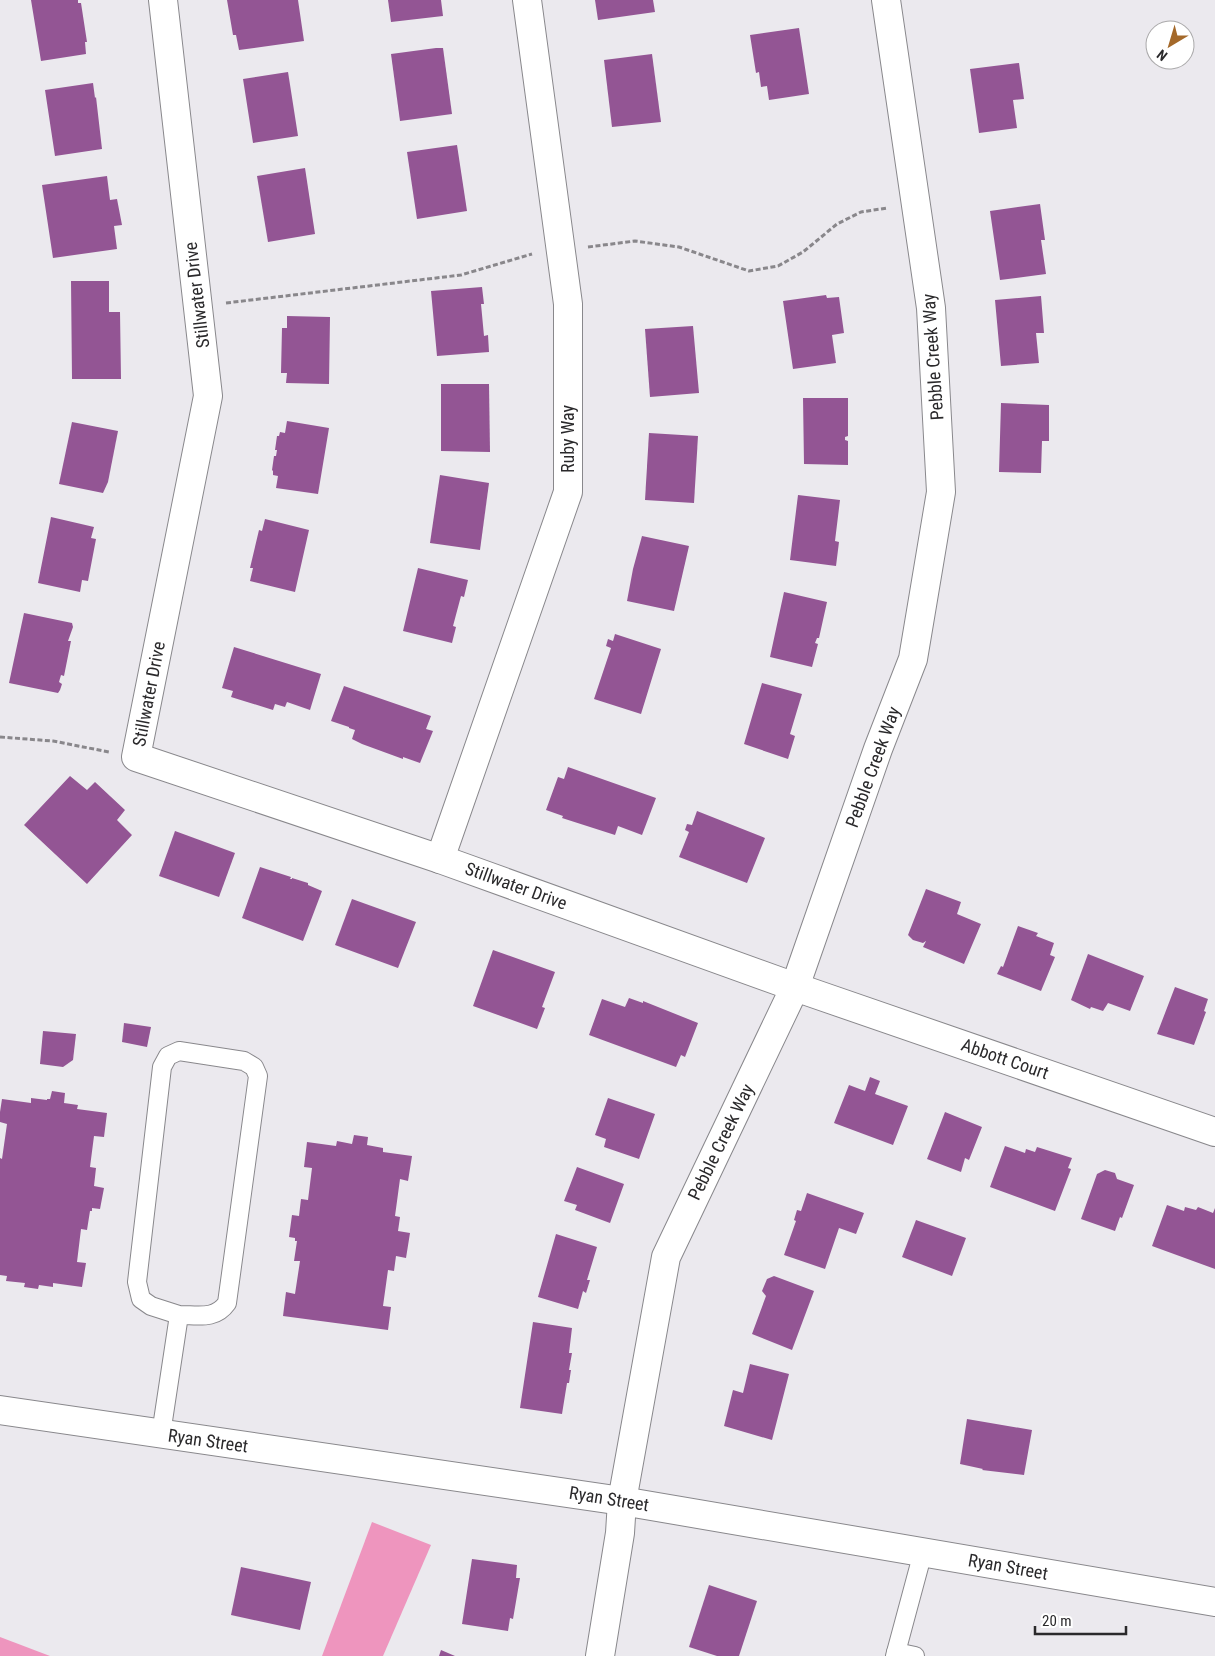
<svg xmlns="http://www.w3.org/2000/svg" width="1215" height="1656" font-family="'Roboto Condensed',sans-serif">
  <rect width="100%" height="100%" fill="#ebe9ee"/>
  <!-- forest -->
  <g fill="#ee95be">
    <path d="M 372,1522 L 431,1545 L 383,1656 L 322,1656 Z"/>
    <path d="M 0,1637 L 50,1656 L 0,1656 Z"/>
  </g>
  <!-- building -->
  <g fill="#935594">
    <path d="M 31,0 L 78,0 L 78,3 L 81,3 L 87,42 L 85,42 L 86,54 L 41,61 Z"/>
    <path d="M 227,0 L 298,0 L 304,41 L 239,50 L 236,35 L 233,35 Z"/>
    <path d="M 388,0 L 441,0 L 443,16 L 391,22 Z"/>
    <path d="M 595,0 L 653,0 L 655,12 L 598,20 Z"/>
    <path d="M 799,28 L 809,94 L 769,100 L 767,86 L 761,87 L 759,72 L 756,73 L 750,35 Z"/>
    <path d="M 436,48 L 443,48 L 452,114 L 400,121 L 391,54 Z"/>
    <path d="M 652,54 L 661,122 L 612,127 L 604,60 Z"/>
    <path d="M 1019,63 L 1024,99 L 1013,100 L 1017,128 L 979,133 L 970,69 Z"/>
    <path d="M 288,72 L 298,136 L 253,143 L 243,79 Z"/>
    <path d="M 93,83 L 95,98 L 96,97 L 102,149 L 55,156 L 45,90 Z"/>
    <path d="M 457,145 L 467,211 L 417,219 L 407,152 Z"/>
    <path d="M 305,168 L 315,234 L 268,242 L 257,176 Z"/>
    <path d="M 107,176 L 110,200 L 117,199 L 122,225 L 114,226 L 117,249 L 53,258 L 42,185 Z"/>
    <path d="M 1040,204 L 1045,240 L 1041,240 L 1046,274 L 1000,280 L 990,211 Z"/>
    <path d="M 71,281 L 109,281 L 109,312 L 120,312 L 121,379 L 72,379 Z"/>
    <path d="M 482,287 L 484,304 L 481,304 L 484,336 L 488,335 L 489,352 L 437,356 L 431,291 Z"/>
    <path d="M 826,295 L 827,298 L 839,297 L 844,333 L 832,335 L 836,363 L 793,369 L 783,301 Z"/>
    <path d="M 1041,296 L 1044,333 L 1036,333 L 1039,363 L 1001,366 L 995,300 Z"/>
    <path d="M 287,316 L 330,317 L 329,384 L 286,383 L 287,373 L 281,373 L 282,328 L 287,328 Z"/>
    <path d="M 693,326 L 699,393 L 650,397 L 645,329 Z"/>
    <path d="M 441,384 L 489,384 L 490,452 L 441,451 Z"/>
    <path d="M 803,398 L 848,398 L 848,436 L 845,437 L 845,440 L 848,441 L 848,465 L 804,464 Z"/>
    <path d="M 1001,403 L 1049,405 L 1049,441 L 1042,441 L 1041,473 L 999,472 Z"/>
    <path d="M 287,421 L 329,428 L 318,494 L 276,488 L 278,476 L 273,475 L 273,471 L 272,470 L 274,456 L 276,456 L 277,450 L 275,450 L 277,436 L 279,436 L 280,432 L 285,433 Z"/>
    <path d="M 72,422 L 118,431 L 108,482 L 103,493 L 59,484 Z"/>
    <path d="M 649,433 L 698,436 L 694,503 L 645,500 Z"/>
    <path d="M 440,475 L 489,483 L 480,550 L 430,543 Z"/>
    <path d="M 798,495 L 840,500 L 835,541 L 839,542 L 836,566 L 790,560 Z"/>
    <path d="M 51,517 L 94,527 L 91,538 L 96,539 L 88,581 L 82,580 L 80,592 L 38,583 Z"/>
    <path d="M 265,519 L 309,530 L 295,592 L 250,581 L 253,568 L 250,568 L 259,530 L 262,531 Z"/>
    <path d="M 642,536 L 689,546 L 674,611 L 627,601 L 633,569 Z"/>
    <path d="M 418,568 L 468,580 L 464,597 L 461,596 L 453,626 L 456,627 L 452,643 L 403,631 Z"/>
    <path d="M 784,592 L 827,602 L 819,638 L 817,638 L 815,643 L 818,644 L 812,667 L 770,657 Z"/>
    <path d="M 24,613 L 72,623 L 73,627 L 68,641 L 71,641 L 64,676 L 61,675 L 59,682 L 62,684 L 60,690 L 58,693 L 9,683 Z"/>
    <path d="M 615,634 L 661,649 L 641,714 L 594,699 L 611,648 L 606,646 L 608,639 L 613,641 Z"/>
    <path d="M 234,647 L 321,674 L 310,710 L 287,702 L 285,707 L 275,704 L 273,710 L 231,697 L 233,691 L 222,688 Z"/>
    <path d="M 762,683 L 802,694 L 790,734 L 795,736 L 788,759 L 744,744 Z"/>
    <path d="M 344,686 L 431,716 L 426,729 L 433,731 L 420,763 L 403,757 L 403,759 L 362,744 L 352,739 L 355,730 L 349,728 L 349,727 L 331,721 Z"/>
    <path d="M 568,767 L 656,798 L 642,835 L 618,826 L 615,835 L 562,818 L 563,816 L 546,810 L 558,777 L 564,779 Z"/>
    <path d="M 70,776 L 87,790 L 95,782 L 125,810 L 117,820 L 132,835 L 87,884 L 24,825 Z"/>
    <path d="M 697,811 L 765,838 L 747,883 L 679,857 L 689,832 L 685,830 L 687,824 L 692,825 Z"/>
    <path d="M 175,831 L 235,853 L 219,897 L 159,876 Z"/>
    <path d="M 260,867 L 291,877 L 290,879 L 292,879 L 292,878 L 308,883 L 308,885 L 322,891 L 303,941 L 242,918 Z"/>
    <path d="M 926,889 L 961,902 L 957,914 L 981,924 L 964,964 L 923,947 L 926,941 L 923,943 L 913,940 L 908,935 Z"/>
    <path d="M 352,899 L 416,922 L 398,968 L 335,945 Z"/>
    <path d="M 1018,926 L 1038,933 L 1036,936 L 1054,943 L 1050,955 L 1055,957 L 1041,991 L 997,974 L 1001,966 L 1003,967 Z"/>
    <path d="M 493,950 L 555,972 L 542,1007 L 545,1008 L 537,1029 L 473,1006 Z"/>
    <path d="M 1088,954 L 1144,976 L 1130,1011 L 1108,1003 L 1103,1011 L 1091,1007 L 1090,1009 L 1071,1000 Z"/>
    <path d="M 1175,987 L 1208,999 L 1204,1011 L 1206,1012 L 1194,1045 L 1157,1034 Z"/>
    <path d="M 629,998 L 643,1003 L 643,1001 L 698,1023 L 685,1057 L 681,1055 L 676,1067 L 589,1035 L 602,999 L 625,1007 Z"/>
    <path d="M 124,1023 L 151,1027 L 147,1047 L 122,1042 Z"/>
    <path d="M 43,1031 L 76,1034 L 73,1060 L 63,1067 L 40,1064 Z"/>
    <path d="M 870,1077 L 880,1081 L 875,1094 L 908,1106 L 893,1145 L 834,1123 L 849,1085 L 865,1091 Z"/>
    <path d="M 52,1091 L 65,1093 L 64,1103 L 78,1105 L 77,1109 L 107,1113 L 104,1137 L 94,1136 L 90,1167 L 96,1168 L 94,1186 L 104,1188 L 100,1209 L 92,1208 L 92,1211 L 90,1211 L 87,1230 L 81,1229 L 77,1262 L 86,1263 L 82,1287 L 53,1283 L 53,1287 L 39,1285 L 38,1289 L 24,1287 L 25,1283 L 6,1281 L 7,1276 L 0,1275 L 0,1158 L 2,1159 L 7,1124 L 0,1122 L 0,1112 L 2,1099 L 31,1103 L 31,1098 L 47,1100 L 47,1099 L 50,1099 Z"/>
    <path d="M 608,1098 L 655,1114 L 639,1159 L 604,1147 L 606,1139 L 595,1135 Z"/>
    <path d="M 945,1112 L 982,1127 L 969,1160 L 965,1158 L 961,1172 L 927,1159 Z"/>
    <path d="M 354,1135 L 368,1137 L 367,1145 L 383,1148 L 383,1152 L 412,1156 L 408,1181 L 400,1179 L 395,1216 L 400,1217 L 398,1231 L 410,1233 L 406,1258 L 396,1256 L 394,1271 L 388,1270 L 383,1306 L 391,1307 L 388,1330 L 283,1316 L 286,1292 L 295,1294 L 300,1261 L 294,1261 L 297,1241 L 295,1241 L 295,1238 L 289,1237 L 292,1215 L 299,1216 L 301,1199 L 308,1200 L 312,1168 L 304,1167 L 307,1142 L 336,1146 L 337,1141 L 352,1144 Z"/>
    <path d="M 1005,1146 L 1025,1153 L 1026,1149 L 1035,1152 L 1037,1147 L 1072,1158 L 1068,1168 L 1071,1169 L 1055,1211 L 990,1187 Z"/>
    <path d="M 577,1167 L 624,1184 L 610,1223 L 575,1210 L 577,1205 L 564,1201 Z"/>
    <path d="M 1105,1170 L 1115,1173 L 1117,1179 L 1134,1185 L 1122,1218 L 1120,1217 L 1115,1231 L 1081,1219 L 1097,1174 Z"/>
    <path d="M 807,1193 L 864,1213 L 856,1234 L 839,1228 L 825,1269 L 784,1255 L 796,1221 L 794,1220 L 797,1210 L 801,1211 Z"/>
    <path d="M 1167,1205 L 1184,1211 L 1185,1207 L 1196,1210 L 1198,1207 L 1213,1213 L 1215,1208 L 1215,1269 L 1152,1246 Z"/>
    <path d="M 916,1220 L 966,1238 L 952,1276 L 902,1257 Z"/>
    <path d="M 556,1234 L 597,1247 L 587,1280 L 590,1280 L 586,1293 L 583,1291 L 578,1309 L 538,1297 Z"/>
    <path d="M 774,1276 L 814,1291 L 792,1350 L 752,1334 L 766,1296 L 762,1291 L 767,1279 Z"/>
    <path d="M 533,1322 L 572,1328 L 569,1353 L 572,1353 L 569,1370 L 571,1370 L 569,1383 L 567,1383 L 562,1414 L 520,1408 Z"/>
    <path d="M 750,1364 L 789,1374 L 772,1440 L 724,1426 L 733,1390 L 743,1393 Z"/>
    <path d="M 967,1419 L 1032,1430 L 1024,1475 L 982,1470 L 983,1469 L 960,1464 Z"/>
    <path d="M 472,1559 L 517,1565 L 516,1578 L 520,1578 L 513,1619 L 510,1618 L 508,1631 L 462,1624 Z"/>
    <path d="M 241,1567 L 311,1582 L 300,1630 L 231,1615 Z"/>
    <path d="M 709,1585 L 757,1601 L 739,1656 L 717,1656 L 689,1647 Z"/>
    <path d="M 441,1650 L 455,1656 L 439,1656 Z"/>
  </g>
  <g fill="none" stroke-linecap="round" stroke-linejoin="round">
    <!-- lane casing -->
    <g stroke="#89888c" stroke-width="20">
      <g id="lane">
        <path d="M 161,1434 L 179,1315 L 151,1306 L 141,1299 L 137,1282 L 162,1067 L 168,1056 L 179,1051 L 244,1061 L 254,1067 L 258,1076 L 227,1303 C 215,1320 198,1315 179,1315"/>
        <path d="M 896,1652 L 915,1656"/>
        <path d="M 895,1656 L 923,1552"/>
      </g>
    </g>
    <!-- street casing -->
    <g stroke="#89888c" stroke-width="30">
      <g id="street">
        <path d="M 163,0 L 208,396 L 136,757 L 440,859 L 795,987 L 1215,1132"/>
        <path d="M 440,859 L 568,492 L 568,304 L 527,0"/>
        <path d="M 600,1656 L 620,1533 L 622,1501 L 666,1257 L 795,987 L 878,749 L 913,659 L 941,492 L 931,308 L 886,0"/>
      </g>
    </g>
    <!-- secondary casing -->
    <g stroke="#89888c" stroke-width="30">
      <path id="secondary" d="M 0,1410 L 622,1501 L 1215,1602"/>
    </g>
    <!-- path -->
    <g stroke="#89878b" stroke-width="3" stroke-dasharray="5 2.5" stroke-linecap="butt">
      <path d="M 588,247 L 635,241 L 679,247 L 749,271 L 778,266 L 803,252 L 837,224 L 861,212 L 887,208"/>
      <path d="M 226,303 L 461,275 L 532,254"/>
      <path d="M 0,737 L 53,741 L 109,752"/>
    </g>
    <!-- lane -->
    <use href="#lane" stroke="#fff" stroke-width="18"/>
    <!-- street -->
    <use href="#street" stroke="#fff" stroke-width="28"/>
    <!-- secondary -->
    <use href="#secondary" stroke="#fff" stroke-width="28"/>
  </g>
  <g text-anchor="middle" stroke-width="5" stroke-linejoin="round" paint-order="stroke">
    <!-- street labels -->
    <g font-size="18" fill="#2a292b" stroke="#fff">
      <text transform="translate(197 295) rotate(-97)" y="6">Stillwater Drive</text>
      <text transform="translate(933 357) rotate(-94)" y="6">Pebble Creek Way</text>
      <text transform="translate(568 439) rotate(-90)" y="6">Ruby Way</text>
      <text transform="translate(149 694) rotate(-79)" y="6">Stillwater Drive</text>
      <text transform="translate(873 767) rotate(-70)" y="6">Pebble Creek Way</text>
      <text transform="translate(516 886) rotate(20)" y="6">Stillwater Drive</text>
      <text transform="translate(1005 1059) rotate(19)" y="6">Abbott Court</text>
      <text transform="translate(721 1142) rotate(-64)" y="6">Pebble Creek Way</text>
      <text transform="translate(208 1441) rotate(8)" y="6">Ryan Street</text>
      <text transform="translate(609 1499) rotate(9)" y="6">Ryan Street</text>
      <text transform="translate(1008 1567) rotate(10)" y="6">Ryan Street</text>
    </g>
  </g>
  <!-- north arrow -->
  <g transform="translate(1170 45) rotate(218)"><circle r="24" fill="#ffffff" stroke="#aaa9aa"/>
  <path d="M0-4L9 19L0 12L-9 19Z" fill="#a4692a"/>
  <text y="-8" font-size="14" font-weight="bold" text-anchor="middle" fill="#2a292b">N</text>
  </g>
  <!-- scale -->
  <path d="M1035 1626v8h91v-8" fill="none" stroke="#2a292b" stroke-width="2.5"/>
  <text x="1042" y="1626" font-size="15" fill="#2a292b" stroke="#ffffff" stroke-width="4" paint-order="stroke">20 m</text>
</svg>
